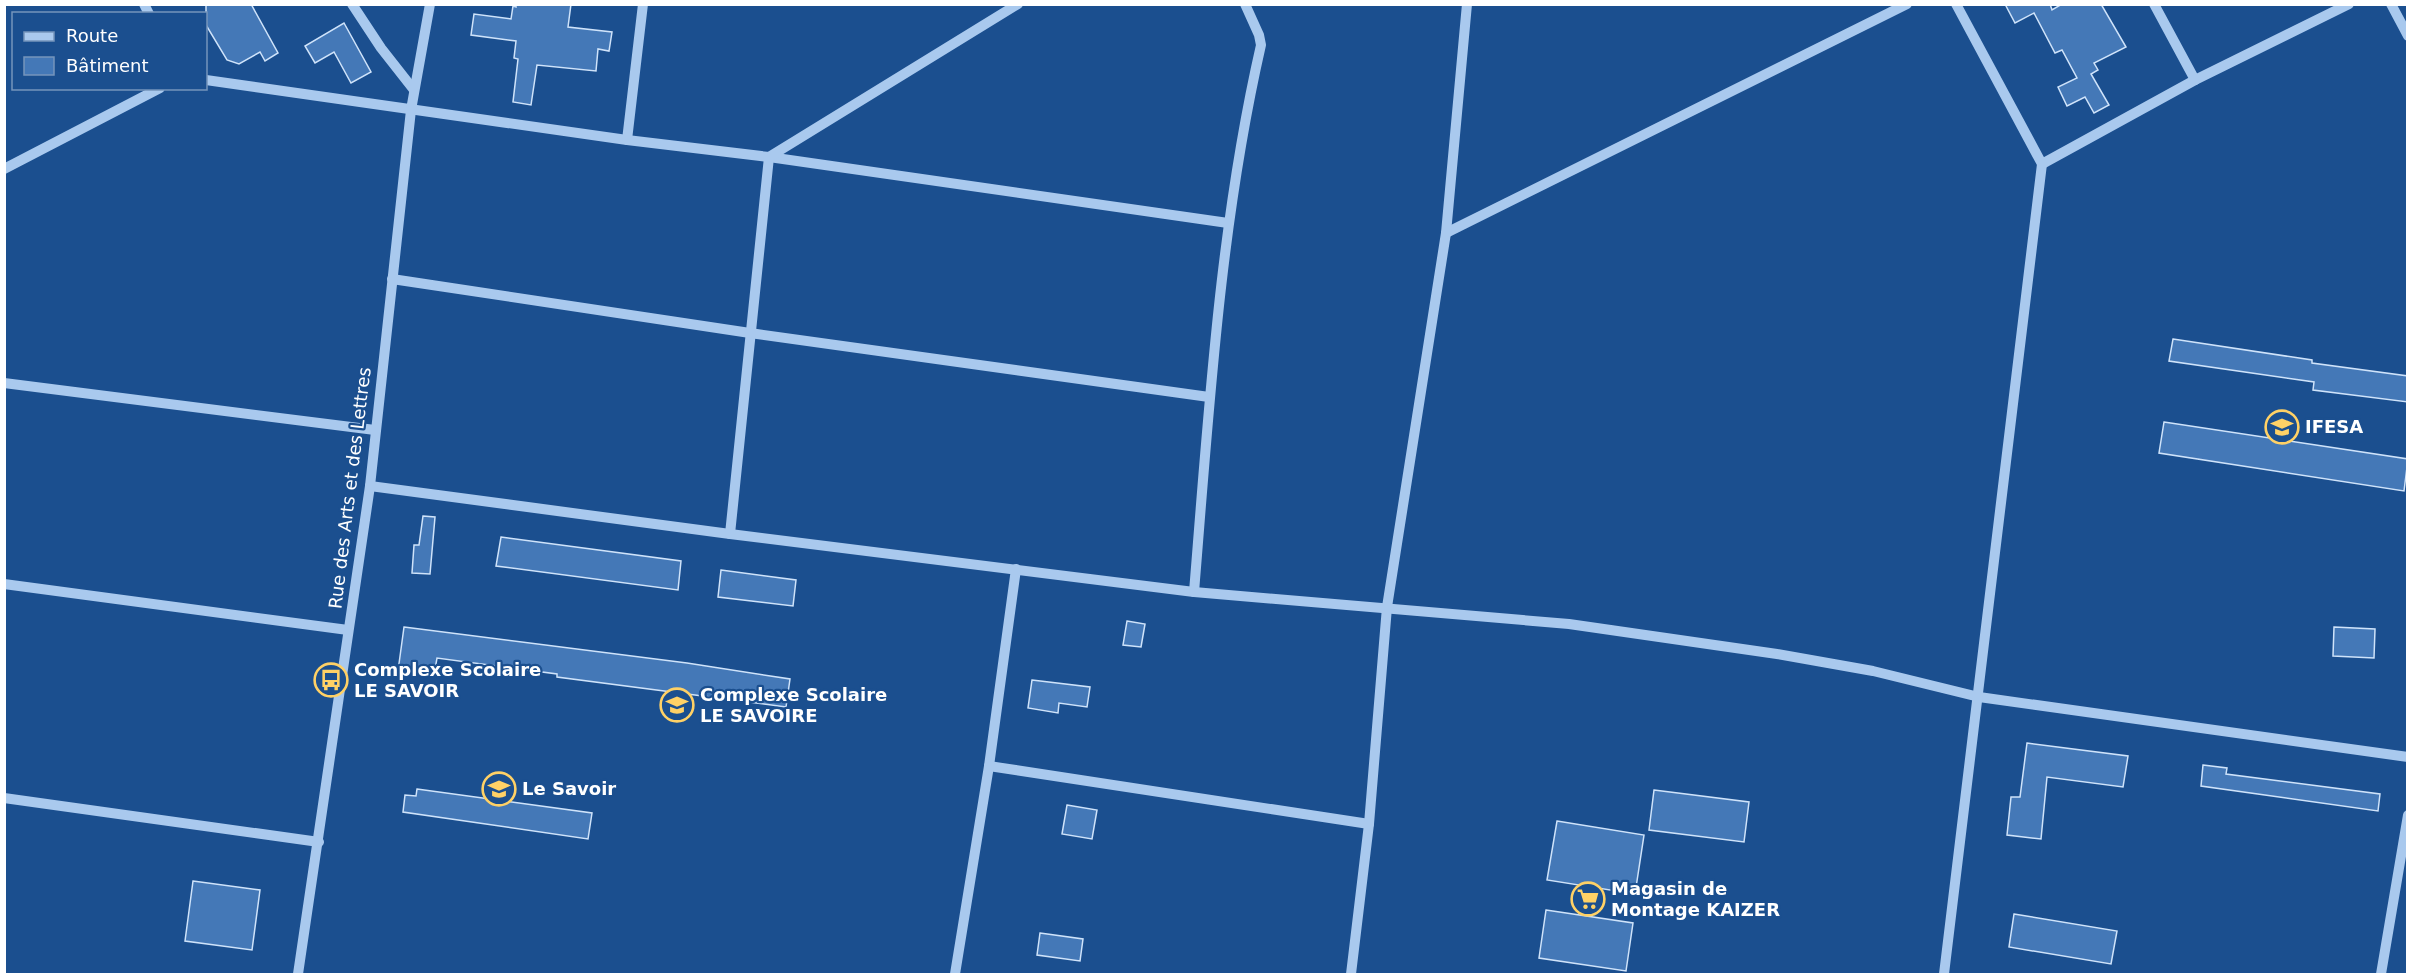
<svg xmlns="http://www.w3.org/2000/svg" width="2412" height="979" font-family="'DejaVu Sans',sans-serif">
  <rect width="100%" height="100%" fill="#1b4f8f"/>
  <!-- building -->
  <g fill="#4478b7" stroke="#cfe3fa" stroke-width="1.5">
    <path d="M 206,4 L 251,4 L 278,53 L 265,61 L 260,52 L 239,64 L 227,60 L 206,25 Z"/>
    <path d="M 516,4 L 571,4 L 568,27 L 612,32 L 609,51 L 598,49 L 596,71 L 537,65 L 531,105 L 513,102 L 518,59 L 514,58 L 516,41 L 471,35 L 474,14 L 511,19 L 513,6 L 516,7 Z"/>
    <path d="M 2005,4 L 2050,4 L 2052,10 L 2062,4 L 2101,4 L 2126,47 L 2094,63 L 2098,70 L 2091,74 L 2109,105 L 2094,113 L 2085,97 L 2067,106 L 2058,87 L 2077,78 L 2062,50 L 2055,53 L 2034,13 L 2015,23 Z"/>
    <path d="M 344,23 L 371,72 L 351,83 L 334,52 L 315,63 L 305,46 Z"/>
    <path d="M 2173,339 L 2312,360 L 2312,363 L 2408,376 L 2408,402 L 2313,390 L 2314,382 L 2169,361 Z"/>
    <path d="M 2164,422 L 2408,459 L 2404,491 L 2159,453 Z"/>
    <path d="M 423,516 L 435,517 L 430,574 L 412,573 L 414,545 L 419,545 Z"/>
    <path d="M 501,537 L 681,561 L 678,590 L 496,566 Z"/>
    <path d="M 721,570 L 796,580 L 793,606 L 718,597 Z"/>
    <path d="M 1127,621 L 1145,624 L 1141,647 L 1123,645 Z"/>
    <path d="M 404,627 L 687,663 L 790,679 L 786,707 L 557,677 L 557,674 L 437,658 L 434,675 L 398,671 Z"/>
    <path d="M 2334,627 L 2375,629 L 2374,658 L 2333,656 Z"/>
    <path d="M 1032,680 L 1090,687 L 1087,707 L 1059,703 L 1058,713 L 1028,708 Z"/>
    <path d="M 2027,743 L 2128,756 L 2123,787 L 2047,777 L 2041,839 L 2007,835 L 2011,797 L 2020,797 Z"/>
    <path d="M 2203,765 L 2227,768 L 2226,774 L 2380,794 L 2378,811 L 2201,786 Z"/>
    <path d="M 417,789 L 592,813 L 588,839 L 403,812 L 405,795 L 416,796 Z"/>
    <path d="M 1654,790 L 1749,802 L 1744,842 L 1649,830 Z"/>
    <path d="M 1067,805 L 1097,810 L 1092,839 L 1062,834 Z"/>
    <path d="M 1557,821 L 1644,835 L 1635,894 L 1547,880 Z"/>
    <path d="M 193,881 L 260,890 L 252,950 L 185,941 Z"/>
    <path d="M 1546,910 L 1633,923 L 1626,971 L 1539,958 Z"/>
    <path d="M 2014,914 L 2117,931 L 2111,964 L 2009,947 Z"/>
    <path d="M 1040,933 L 1083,939 L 1080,961 L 1037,955 Z"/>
  </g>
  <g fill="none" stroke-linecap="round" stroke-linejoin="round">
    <!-- minor -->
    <g stroke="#a9c9ee" stroke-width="10">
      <path d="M 144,4 L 149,14"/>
      <path d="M 352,4 L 381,48 L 414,90"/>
      <path d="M 2154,4 L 2195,80"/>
      <path d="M 2391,4 L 2408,36"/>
      <path d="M 206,80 L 627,140 L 769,157 L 1228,223"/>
      <path d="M 627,140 L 643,4"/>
      <path d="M 2042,164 L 2195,80 L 2349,4"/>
      <path d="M 4,169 L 160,88"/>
      <path d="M 1446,233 L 1907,4"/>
      <path d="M 392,279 L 750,333 L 1209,397"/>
      <path d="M 4,383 L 375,430"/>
      <path d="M 370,486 L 730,534 L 1194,592 L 1569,624 L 1777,654 L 1873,671 L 1979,697 L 2408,757"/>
      <path d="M 730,534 L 769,157 L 1018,4"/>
      <path d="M 4,584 L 348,630"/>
      <path d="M 1194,592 C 1209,409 1220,224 1261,45 L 1259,35 L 1245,4"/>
      <path d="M 989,766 L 1369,824"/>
      <path d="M 4,798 L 319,842"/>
      <path d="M 298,974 L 370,486 L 411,110 L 430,4"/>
      <path d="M 955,974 L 989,766 L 1016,569"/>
      <path d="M 1351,974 L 1369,824 L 1387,607 L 1446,233 L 1467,4"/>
      <path d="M 1944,974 L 2042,164 L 1956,4"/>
      <path d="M 2381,974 L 2408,815"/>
    </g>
  </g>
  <!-- icons -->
  <defs>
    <g id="school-ring" transform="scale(1.725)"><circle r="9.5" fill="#1b4f8f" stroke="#ffd166" stroke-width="1.5"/><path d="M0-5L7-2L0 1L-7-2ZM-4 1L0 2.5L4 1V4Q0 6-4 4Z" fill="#ffd166"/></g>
    <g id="bus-ring" transform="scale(1.725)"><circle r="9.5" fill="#1b4f8f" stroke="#ffd166" stroke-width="1.5"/><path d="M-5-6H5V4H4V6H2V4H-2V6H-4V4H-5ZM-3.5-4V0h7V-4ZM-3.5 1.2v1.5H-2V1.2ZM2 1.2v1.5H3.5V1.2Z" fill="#ffd166"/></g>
    <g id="supermarket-ring" transform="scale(1.725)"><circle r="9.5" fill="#1b4f8f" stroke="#ffd166" stroke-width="1.5"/><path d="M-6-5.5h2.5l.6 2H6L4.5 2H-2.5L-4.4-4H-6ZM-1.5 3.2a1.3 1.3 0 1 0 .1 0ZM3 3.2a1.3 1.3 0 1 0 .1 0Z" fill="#ffd166"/></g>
  </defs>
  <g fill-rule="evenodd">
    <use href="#school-ring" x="2282" y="427"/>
    <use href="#bus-ring" x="331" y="680"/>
    <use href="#school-ring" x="677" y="705"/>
    <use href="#school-ring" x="499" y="789"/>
    <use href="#supermarket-ring" x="1588" y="899"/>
  </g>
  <g text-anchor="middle" stroke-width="4.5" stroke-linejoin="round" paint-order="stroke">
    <!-- poi labels -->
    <g font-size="18" font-weight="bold" fill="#fff" stroke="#1b4f8f" text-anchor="start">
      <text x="2305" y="433">IFESA</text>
      <text x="354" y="676">Complexe Scolaire<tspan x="354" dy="21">LE SAVOIR</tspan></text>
      <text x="700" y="701">Complexe Scolaire<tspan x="700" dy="21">LE SAVOIRE</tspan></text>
      <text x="522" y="795">Le Savoir</text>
      <text x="1611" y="895">Magasin de<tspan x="1611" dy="21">Montage KAIZER</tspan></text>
    </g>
    <!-- street labels -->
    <g font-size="18" fill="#fff" stroke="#1b4f8f">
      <text transform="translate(350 488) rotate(-83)" y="6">Rue des Arts et des Lettres</text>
    </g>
  </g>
  <!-- border -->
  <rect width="2412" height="979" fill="none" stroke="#ffffff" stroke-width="12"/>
  <!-- legend -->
  <rect x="12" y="12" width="195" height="78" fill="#1b4f8f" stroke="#7695bc" stroke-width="1.5"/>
  <rect x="24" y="32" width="30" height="9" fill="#a9c9ee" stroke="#7695bc" stroke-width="1.5"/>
  <text x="66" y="42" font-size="18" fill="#ffffff">Route</text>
  <rect x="24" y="57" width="30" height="18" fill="#4478b7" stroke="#7695bc" stroke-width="1.5"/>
  <text x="66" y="72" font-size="18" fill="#ffffff">Bâtiment</text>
</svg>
